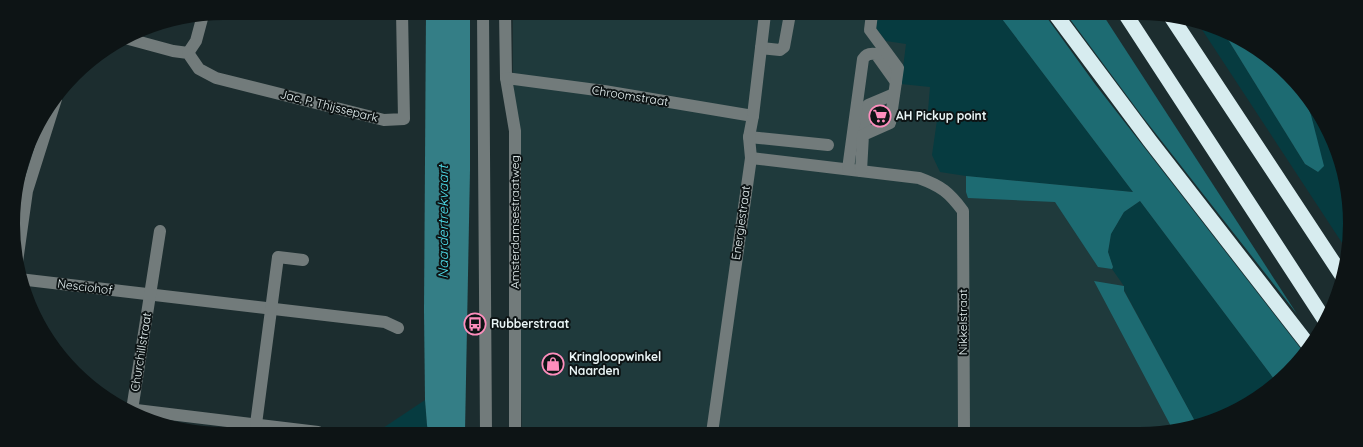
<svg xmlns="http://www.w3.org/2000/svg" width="1363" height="447" font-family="Quicksand,sans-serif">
  <rect width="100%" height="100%" fill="#1c2d2f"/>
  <!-- built -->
  <path fill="#1f3a3c" d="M 513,13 L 992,15 L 1234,414 L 1167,434 L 522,432 L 513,73 Z"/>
  <!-- green -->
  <g fill="#063b40">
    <path d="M 878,14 L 999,15 L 1133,192 L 966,176 L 940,172 L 932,155 L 938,113 L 928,111 L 930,87 L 901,84 L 906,44 L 886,41 L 876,28 Z"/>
    <path d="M 1197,22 L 1224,33 L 1305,164 L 1318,172 L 1311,115 L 1302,92 L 1316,106 L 1332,144 L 1348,193 L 1348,252 Z"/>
    <path d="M 1140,201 L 1277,383 L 1234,414 L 1197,425 L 1124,290 L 1124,286 L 1112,269 L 1113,267 L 1108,252 L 1111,234 L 1124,212 Z"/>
    <path d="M 425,400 L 427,424 L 428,432 L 383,432 L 380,430 Z"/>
  </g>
  <!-- forest -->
  <g fill="#1d6b72">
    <path d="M 999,15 L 1045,15 L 1095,84 L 1305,354 L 1289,374 L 1277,383 L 1140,201 L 1124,212 L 1111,234 L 1108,252 L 1113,267 L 1112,269 L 1098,267 L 1055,202 L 968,198 L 966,192 L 966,176 L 1133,192 Z"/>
    <path d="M 1067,15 L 1103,15 L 1297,314 L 1142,116 Z"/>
    <path d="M 1224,33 L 1258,47 L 1302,92 L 1311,115 L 1324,166 L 1318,172 L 1305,164 Z"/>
    <path d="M 1094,281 L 1124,286 L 1124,291 L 1197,425 L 1174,432 Z"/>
  </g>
  <!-- water -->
  <path fill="#347e86" d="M 426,12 L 470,12 L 470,170 L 465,432 L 428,432 L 427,425 L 425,400 L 424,311 Z"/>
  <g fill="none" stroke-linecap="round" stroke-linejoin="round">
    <!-- minor -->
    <g stroke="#727b7b" stroke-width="12">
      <path d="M 483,12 L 486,432"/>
      <path d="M 505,12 L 506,78 L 515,131 L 515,432"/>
      <path d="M 125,38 L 173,51 L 188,53 L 199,69 L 216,78 L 384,120 L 404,119 L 402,12"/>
      <path d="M 761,48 L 780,50 L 784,47 L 790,14"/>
      <path d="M 188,53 L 196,41 L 203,15"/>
      <path d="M 506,78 L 604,91 L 753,116"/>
      <path d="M 863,135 L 868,105 L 894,94"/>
      <path d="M 749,137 L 828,145"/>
      <path d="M 751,158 L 919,178 C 941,186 949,192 963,211 L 964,433"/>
      <path d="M 848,169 L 863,59 C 866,54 870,53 876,54 L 896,82"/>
      <path d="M 861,171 L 863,135 L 890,123 L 898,68 L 870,30 L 872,14"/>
      <path d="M 17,262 L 27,191 L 56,99"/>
      <path d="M 19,279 L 385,322 L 398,328"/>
      <path d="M 128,409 L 318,432"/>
      <path d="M 132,410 L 160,231"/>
      <path d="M 256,424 L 278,257 L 303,260"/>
      <path d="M 712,433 L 751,158 L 749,137 L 753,116 L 765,14"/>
    </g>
    <!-- highway -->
    <g stroke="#d7ecef" stroke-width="15">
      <path d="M 1056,15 L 1150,141 L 1310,347"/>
      <path d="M 1126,15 L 1326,322"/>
      <path d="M 1170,15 L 1343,277"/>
    </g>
  </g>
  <!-- icons -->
  <defs>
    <g id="supermarket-ring" transform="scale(1.125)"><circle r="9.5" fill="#0d1415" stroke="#fe8ebd" stroke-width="1.5"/><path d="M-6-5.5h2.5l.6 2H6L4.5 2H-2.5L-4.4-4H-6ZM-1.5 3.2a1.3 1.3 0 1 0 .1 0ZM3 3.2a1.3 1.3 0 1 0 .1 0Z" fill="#fe8ebd"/></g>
    <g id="bus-ring" transform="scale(1.125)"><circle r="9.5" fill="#0d1415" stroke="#fe8ebd" stroke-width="1.5"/><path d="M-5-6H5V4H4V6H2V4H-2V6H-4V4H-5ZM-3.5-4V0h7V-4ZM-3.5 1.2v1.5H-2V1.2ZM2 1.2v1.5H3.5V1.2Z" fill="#fe8ebd"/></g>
    <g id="shop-ring" transform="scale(1.125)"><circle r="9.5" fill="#0d1415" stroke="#fe8ebd" stroke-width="1.5"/><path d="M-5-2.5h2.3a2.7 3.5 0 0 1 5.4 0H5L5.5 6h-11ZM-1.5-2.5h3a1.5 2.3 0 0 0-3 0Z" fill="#fe8ebd"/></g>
  </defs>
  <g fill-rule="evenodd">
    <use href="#supermarket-ring" x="880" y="116"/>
    <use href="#bus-ring" x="475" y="324"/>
    <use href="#shop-ring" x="553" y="364"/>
  </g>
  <g text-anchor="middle" stroke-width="4" stroke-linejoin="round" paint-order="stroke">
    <!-- street labels -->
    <g font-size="12" fill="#eaf5f6" stroke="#0d1415">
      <text transform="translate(630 96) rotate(9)" y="4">Chroomstraat</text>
      <text transform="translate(329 106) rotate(14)" y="4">Jac. P. Thijssepark</text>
      <text transform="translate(515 222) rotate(-90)" y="4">Amsterdamsestraatweg</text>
      <text transform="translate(741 223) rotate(-82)" y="4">Energiestraat</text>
      <text transform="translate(85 287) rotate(7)" y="4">Nesciohof</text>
      <text transform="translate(963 322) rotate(-90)" y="4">Nikkelstraat</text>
      <text transform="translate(141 352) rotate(-81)" y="4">Churchillstraat</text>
    </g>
    <!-- poi labels -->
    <g font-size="12" font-weight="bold" fill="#eaf5f6" stroke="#0d1415" text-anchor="start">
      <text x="896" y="120">AH Pickup point</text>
      <text x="491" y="328">Rubberstraat</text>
      <text x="569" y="361">Kringloopwinkel<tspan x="569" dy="14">Naarden</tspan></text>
    </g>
    <!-- water labels -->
    <g font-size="14" font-style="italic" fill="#50e0ee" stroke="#0d1415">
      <text transform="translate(443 222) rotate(-90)" y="5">Naardertrekvaart</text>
    </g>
  </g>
  <!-- crop -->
  <path d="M0 0H1363V447H0ZM223 20H1140A203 203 0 0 1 1343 223V224A203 203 0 0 1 1140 427H223A203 203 0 0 1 20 224V223A203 203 0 0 1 223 20Z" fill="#0d1415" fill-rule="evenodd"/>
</svg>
